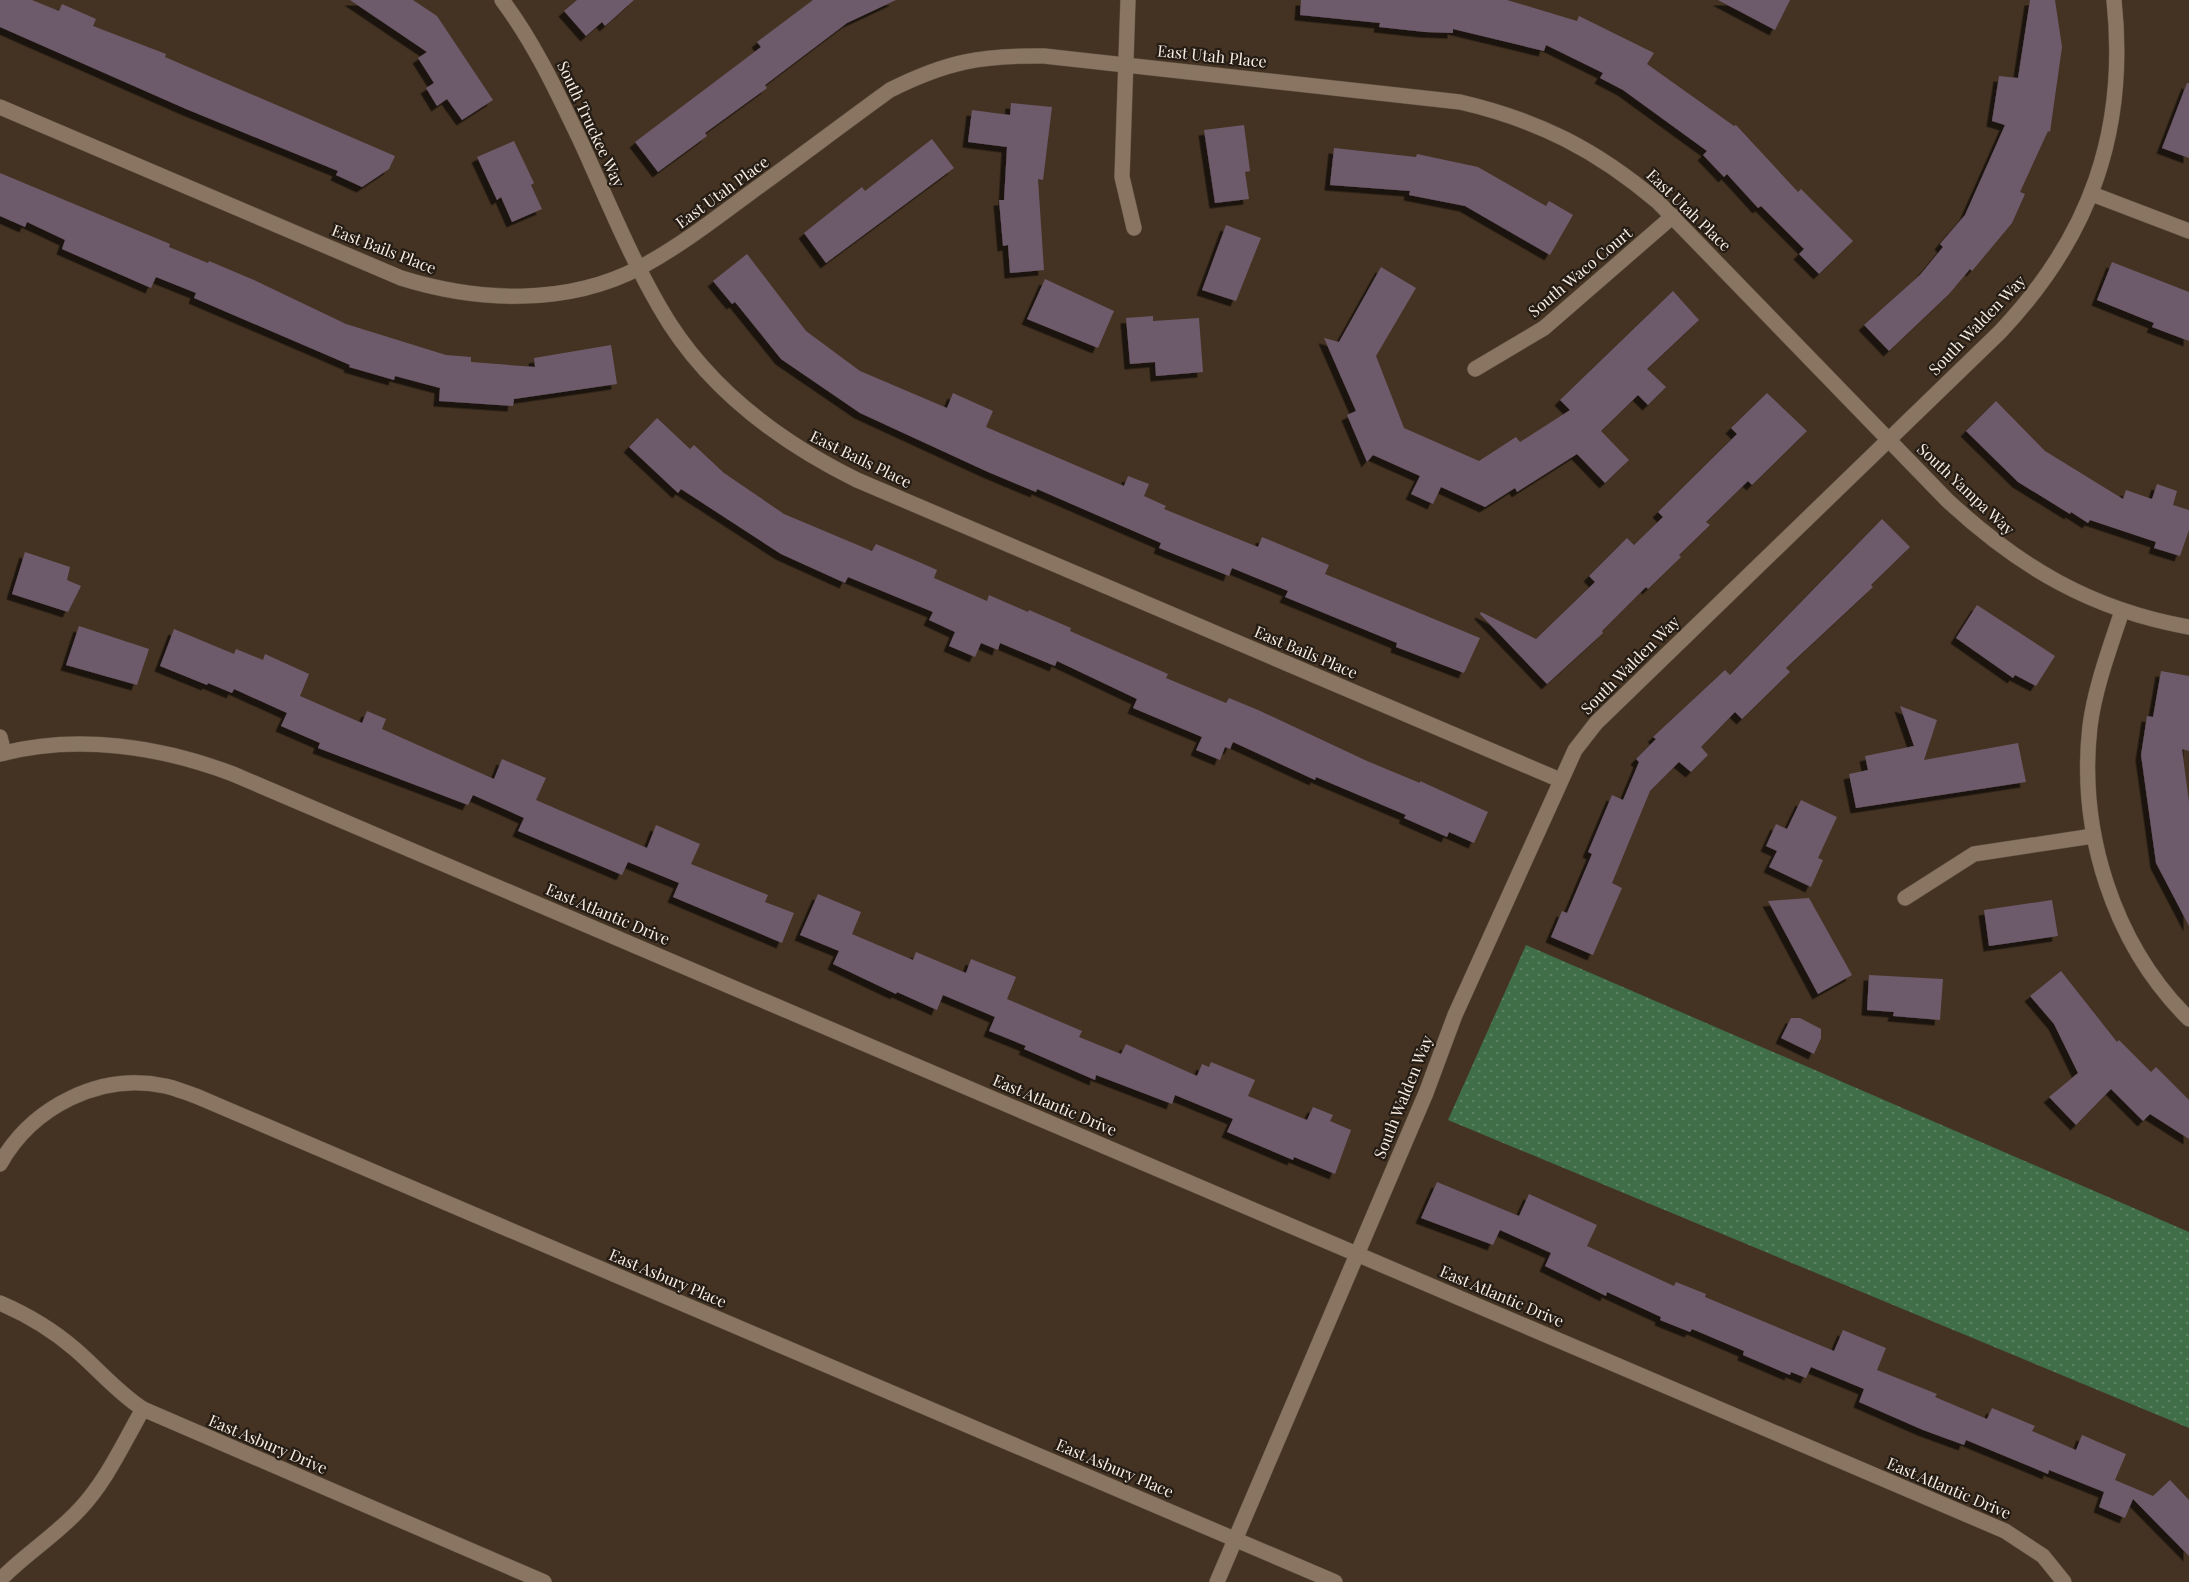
<svg xmlns="http://www.w3.org/2000/svg" width="2189" height="1582" font-family="'Playfair Display',serif">
  <defs>
    <pattern id="grass-dots" width="8" height="8" patternUnits="userSpaceOnUse" patternTransform="scale(1.5)"><rect width="8" height="8" fill="#3f6e47"/><path d="M2 2h.1M6 6h.1" fill="none" stroke="#5c8361" stroke-width="1.8" stroke-linecap="round"/></pattern>
    <filter id="shadow"><feDropShadow dx="-5.5" dy="5.5" stdDeviation="0" flood-color="#0009"/></filter>
  </defs>
  <rect width="100%" height="100%" fill="#432"/>
  <!-- grass -->
  <path fill="url(#grass-dots)" d="M 1526,945 L 2189,1232 L 2189,1428 L 1448,1120 Z"/>
  <!-- building -->
  <g fill="#6d5a6b" filter="url(#shadow)">
    <path d="M 0,0 L 32,0 L 59,11 L 62,4 L 96,19 L 93,26 L 166,54 L 165,57 L 395,156 L 389,169 L 362,187 L 336,175 L 338,171 L 186,109 L 0,27 Z"/>
    <path d="M 350,0 L 413,0 L 437,16 L 493,100 L 462,120 L 447,99 L 437,106 L 426,88 L 434,83 L 418,58 L 427,52 Z"/>
    <path d="M 577,0 L 634,0 L 605,26 L 602,22 L 586,36 L 564,11 Z"/>
    <path d="M 813,0 L 896,0 L 847,23 L 765,85 L 767,88 L 705,133 L 707,136 L 658,172 L 635,142 L 761,47 L 757,42 Z"/>
    <path d="M 1301,0 L 1507,0 L 1577,21 L 1579,16 L 1654,53 L 1647,64 L 1734,126 L 1736,125 L 1798,192 L 1801,189 L 1853,241 L 1819,274 L 1799,254 L 1804,249 L 1761,206 L 1758,208 L 1727,174 L 1724,177 L 1703,155 L 1707,151 L 1623,90 L 1600,78 L 1603,73 L 1546,45 L 1544,51 L 1453,29 L 1453,33 L 1425,32 L 1379,27 L 1380,23 L 1300,15 Z"/>
    <path d="M 1718,0 L 1790,0 L 1775,30 Z"/>
    <path d="M 2030,0 L 2055,0 L 2062,47 L 2050,132 L 2048,131 L 2020,192 L 2025,194 L 2012,223 L 1972,271 L 1970,269 L 1949,294 L 1889,351 L 1864,325 L 1920,275 L 1943,247 L 1940,244 L 1965,215 L 2005,125 L 1992,121 L 1999,76 L 2018,78 Z"/>
    <path d="M 2187,83 L 2189,83 L 2189,158 L 2162,148 Z"/>
    <path d="M 1011,103 L 1052,107 L 1043,180 L 1038,179 L 1044,270 L 1010,273 L 1008,245 L 1003,246 L 999,200 L 1004,200 L 1007,147 L 968,142 L 972,110 L 1010,115 Z"/>
    <path d="M 1244,125 L 1250,171 L 1245,172 L 1249,199 L 1215,203 L 1204,130 Z"/>
    <path d="M 932,139 L 954,168 L 826,263 L 804,233 L 862,187 L 865,191 Z"/>
    <path d="M 514,141 L 534,183 L 531,185 L 542,209 L 512,222 L 501,197 L 497,200 L 477,157 Z"/>
    <path d="M 1334,148 L 1416,157 L 1417,154 L 1478,167 L 1546,206 L 1549,201 L 1573,215 L 1550,255 L 1465,206 L 1409,195 L 1410,191 L 1330,185 Z"/>
    <path d="M 0,173 L 170,244 L 169,247 L 208,263 L 209,261 L 254,280 L 346,324 L 446,355 L 471,357 L 471,362 L 535,367 L 534,358 L 611,345 L 617,384 L 514,399 L 513,406 L 439,401 L 440,388 L 395,376 L 394,380 L 349,367 L 350,365 L 194,298 L 196,293 L 156,277 L 151,288 L 62,249 L 65,240 L 27,222 L 25,227 L 0,216 Z"/>
    <path d="M 1226,225 L 1261,238 L 1236,301 L 1202,290 Z"/>
    <path d="M 747,254 L 806,331 L 860,371 L 947,408 L 953,393 L 993,411 L 986,427 L 1124,486 L 1128,476 L 1149,484 L 1144,496 L 1166,506 L 1164,509 L 1258,547 L 1262,537 L 1329,565 L 1325,574 L 1480,638 L 1464,673 L 1396,647 L 1397,643 L 1285,597 L 1288,591 L 1232,568 L 1229,576 L 1159,548 L 1161,543 L 1037,489 L 1036,492 L 988,472 L 860,413 L 781,359 L 735,302 L 732,304 L 713,281 Z"/>
    <path d="M 2112,262 L 2189,292 L 2189,341 L 2152,327 L 2154,323 L 2097,300 Z"/>
    <path d="M 1381,267 L 1416,288 L 1376,356 L 1404,428 L 1479,461 L 1516,437 L 1520,442 L 1570,410 L 1560,400 L 1673,291 L 1699,320 L 1647,369 L 1666,387 L 1648,405 L 1638,395 L 1601,431 L 1629,460 L 1605,483 L 1577,454 L 1517,492 L 1515,488 L 1485,507 L 1441,487 L 1433,504 L 1411,494 L 1420,476 L 1373,455 L 1367,462 L 1347,415 L 1356,411 L 1324,338 L 1339,342 Z"/>
    <path d="M 1045,279 L 1114,311 L 1098,348 L 1027,319 Z"/>
    <path d="M 1153,316 L 1153,321 L 1199,318 L 1203,372 L 1156,376 L 1155,362 L 1130,364 L 1126,318 Z"/>
    <path d="M 1767,393 L 1807,431 L 1752,485 L 1748,481 L 1706,522 L 1710,525 L 1679,555 L 1681,557 L 1648,589 L 1646,587 L 1602,631 L 1603,633 L 1547,684 L 1480,614 L 1481,612 L 1536,639 L 1595,582 L 1589,576 L 1627,538 L 1634,545 L 1663,517 L 1658,512 L 1737,434 L 1731,428 Z"/>
    <path d="M 1996,401 L 2045,451 L 2123,499 L 2126,490 L 2152,499 L 2157,484 L 2177,491 L 2173,505 L 2189,510 L 2189,530 L 2180,556 L 2154,548 L 2156,542 L 2090,520 L 2088,523 L 2071,512 L 2070,514 L 2018,482 L 1966,431 Z"/>
    <path d="M 657,418 L 690,449 L 694,445 L 724,473 L 784,514 L 872,551 L 876,544 L 919,562 L 937,570 L 934,578 L 987,601 L 989,595 L 1028,612 L 1029,610 L 1071,628 L 1070,631 L 1168,674 L 1166,678 L 1226,703 L 1229,698 L 1258,710 L 1367,761 L 1420,783 L 1420,781 L 1488,812 L 1474,843 L 1449,832 L 1447,837 L 1404,818 L 1406,815 L 1316,777 L 1315,780 L 1233,742 L 1230,749 L 1225,747 L 1220,760 L 1196,750 L 1202,737 L 1133,708 L 1137,699 L 1057,661 L 1055,666 L 1000,643 L 998,650 L 981,643 L 975,657 L 949,646 L 955,632 L 929,620 L 933,612 L 848,577 L 845,583 L 781,554 L 681,489 L 678,493 L 629,447 Z"/>
    <path d="M 1882,519 L 1910,547 L 1871,585 L 1873,587 L 1786,668 L 1790,672 L 1742,719 L 1735,712 L 1701,747 L 1708,755 L 1691,772 L 1679,762 L 1650,791 L 1612,883 L 1622,888 L 1593,955 L 1551,937 L 1562,911 L 1567,913 L 1592,854 L 1588,852 L 1612,795 L 1623,800 L 1639,762 L 1636,759 L 1656,739 L 1653,737 L 1725,670 L 1730,675 Z"/>
    <path d="M 25,552 L 70,567 L 67,580 L 81,586 L 68,612 L 12,594 Z"/>
    <path d="M 1977,605 L 2055,656 L 2036,686 L 2015,675 L 2013,678 L 1956,638 Z"/>
    <path d="M 79,626 L 149,649 L 137,685 L 66,665 Z"/>
    <path d="M 174,629 L 234,654 L 236,649 L 263,660 L 265,654 L 309,674 L 300,696 L 362,723 L 367,711 L 386,719 L 382,729 L 494,779 L 502,759 L 546,778 L 536,800 L 647,848 L 656,825 L 700,844 L 691,864 L 768,895 L 765,902 L 794,913 L 782,943 L 673,897 L 679,883 L 628,862 L 622,875 L 518,831 L 524,818 L 473,795 L 468,805 L 318,748 L 320,743 L 281,726 L 287,713 L 234,689 L 232,693 L 208,683 L 207,685 L 160,666 Z"/>
    <path d="M 2161,671 L 2189,676 L 2189,751 L 2182,749 L 2189,802 L 2189,926 L 2156,863 L 2141,755 L 2147,716 L 2153,717 Z"/>
    <path d="M 1900,706 L 1937,720 L 1924,760 L 2018,743 L 2026,782 L 1856,808 L 1849,774 L 1868,770 L 1865,756 L 1914,746 Z"/>
    <path d="M 1801,800 L 1837,817 L 1818,858 L 1823,860 L 1811,887 L 1769,867 L 1777,851 L 1766,846 L 1776,824 L 1787,829 Z"/>
    <path d="M 818,894 L 861,912 L 852,934 L 913,960 L 916,952 L 966,973 L 971,959 L 1016,977 L 1007,999 L 1082,1031 L 1079,1037 L 1121,1054 L 1126,1044 L 1197,1076 L 1202,1064 L 1209,1067 L 1211,1062 L 1255,1080 L 1248,1096 L 1307,1120 L 1313,1107 L 1333,1115 L 1330,1121 L 1351,1130 L 1335,1174 L 1294,1157 L 1293,1160 L 1227,1132 L 1233,1119 L 1175,1095 L 1172,1104 L 1096,1075 L 1095,1080 L 1024,1049 L 1026,1046 L 989,1031 L 995,1017 L 943,995 L 937,1010 L 897,992 L 896,994 L 833,964 L 839,951 L 800,935 Z"/>
    <path d="M 1809,898 L 1852,975 L 1818,994 L 1768,901 Z"/>
    <path d="M 2052,900 L 2058,936 L 1989,946 L 1984,910 Z"/>
    <path d="M 2061,971 L 2117,1042 L 2119,1040 L 2151,1072 L 2156,1067 L 2189,1100 L 2189,1139 L 2150,1114 L 2143,1121 L 2111,1089 L 2076,1125 L 2049,1097 L 2078,1073 L 2054,1024 L 2030,996 Z"/>
    <path d="M 1869,975 L 1943,979 L 1940,1020 L 1893,1016 L 1894,1012 L 1867,1010 Z"/>
    <path d="M 1791,1018 L 1800,1018 L 1821,1029 L 1821,1038 L 1814,1054 L 1781,1038 Z"/>
    <path d="M 1437,1182 L 1519,1216 L 1529,1194 L 1597,1225 L 1587,1246 L 1674,1286 L 1676,1282 L 1706,1294 L 1705,1297 L 1834,1351 L 1843,1330 L 1886,1348 L 1877,1370 L 1937,1394 L 1935,1397 L 1987,1419 L 1992,1408 L 2035,1426 L 2032,1431 L 2076,1450 L 2082,1435 L 2126,1454 L 2115,1480 L 2153,1496 L 2170,1480 L 2189,1500 L 2189,1556 L 2133,1499 L 2125,1518 L 2099,1507 L 2104,1492 L 2049,1470 L 2048,1474 L 1966,1440 L 1964,1445 L 1923,1430 L 1859,1402 L 1864,1389 L 1811,1367 L 1806,1378 L 1791,1372 L 1790,1375 L 1743,1355 L 1744,1351 L 1692,1329 L 1690,1332 L 1660,1320 L 1661,1317 L 1607,1292 L 1606,1296 L 1545,1266 L 1551,1253 L 1500,1230 L 1493,1245 L 1421,1218 Z"/>
  </g>
  <g fill="none" stroke-linecap="round" stroke-linejoin="round">
    <!-- street casing -->
    <g stroke="#605242" stroke-width="16">
      <g id="street">
        <path d="M 502,0 C 535,44 557,92 581,142 C 606,197 629,254 659,306 C 704,386 776,440 857,480 L 1560,780"/>
        <path d="M 1128,0 L 1122,177 L 1134,228"/>
        <path d="M 0,107 L 401,278 C 478,302 567,306 641,267 C 680,246 715,219 750,193 C 797,159 843,124 890,90 C 946,62 981,55 1044,56 L 1460,102 C 1538,120 1597,150 1658,202 L 1947,500 C 2019,567 2092,610 2189,627"/>
        <path d="M 2092,194 L 2189,231"/>
        <path d="M 1475,369 L 1544,328 L 1673,216"/>
        <path d="M 2122,611 C 2110,648 2095,687 2090,726 C 2078,831 2113,944 2189,1019"/>
        <path d="M 0,737 L 4,753"/>
        <path d="M 0,754 C 77,734 159,746 233,774 L 2005,1531 L 2043,1556 L 2064,1582"/>
        <path d="M 1905,898 L 1974,854 L 2093,836"/>
        <path d="M 0,1164 C 32,1107 100,1072 165,1086 C 176,1088 186,1093 196,1096 L 1335,1582"/>
        <path d="M 0,1303 C 28,1315 53,1330 76,1350 C 99,1370 117,1392 143,1409 L 544,1582"/>
        <path d="M 0,1580 C 24,1555 55,1536 79,1510 C 106,1482 124,1442 143,1409"/>
        <path d="M 1217,1582 L 1426,1093 L 1455,1015 L 1575,750 L 1596,723 L 2000,332 C 2090,237 2128,131 2114,0"/>
      </g>
    </g>
    <!-- street -->
    <use href="#street" stroke="#897562" stroke-width="15"/>
  </g>
  <g text-anchor="middle" stroke-width="4.5" stroke-linejoin="round" paint-order="stroke">
    <!-- street labels -->
    <g font-size="16" fill="#f8ede2" stroke="#251d15">
      <text transform="translate(1212 56) rotate(6)" y="6">East Utah Place</text>
      <text transform="translate(591 124) rotate(65)" y="6">South Truckee Way</text>
      <text transform="translate(722 192) rotate(-36)" y="6">East Utah Place</text>
      <text transform="translate(1689 210) rotate(44)" y="6">East Utah Place</text>
      <text transform="translate(384 249) rotate(21)" y="6">East Bails Place</text>
      <text transform="translate(1580 272) rotate(-40)" y="6">South Waco Court</text>
      <text transform="translate(1977 325) rotate(-46)" y="6">South Walden Way</text>
      <text transform="translate(861 459) rotate(26)" y="6">East Bails Place</text>
      <text transform="translate(1966 489) rotate(43)" y="6">South Yampa Way</text>
      <text transform="translate(1306 652) rotate(23)" y="6">East Bails Place</text>
      <text transform="translate(1630 665) rotate(-45)" y="6">South Walden Way</text>
      <text transform="translate(608 914) rotate(23)" y="6">East Atlantic Drive</text>
      <text transform="translate(1403 1097) rotate(-68)" y="6">South Walden Way</text>
      <text transform="translate(1055 1105) rotate(23)" y="6">East Atlantic Drive</text>
      <text transform="translate(668 1278) rotate(23)" y="6">East Asbury Place</text>
      <text transform="translate(1502 1296) rotate(23)" y="6">East Atlantic Drive</text>
      <text transform="translate(268 1444) rotate(23)" y="6">East Asbury Drive</text>
      <text transform="translate(1115 1468) rotate(23)" y="6">East Asbury Place</text>
      <text transform="translate(1949 1488) rotate(23)" y="6">East Atlantic Drive</text>
    </g>
  </g>
</svg>
